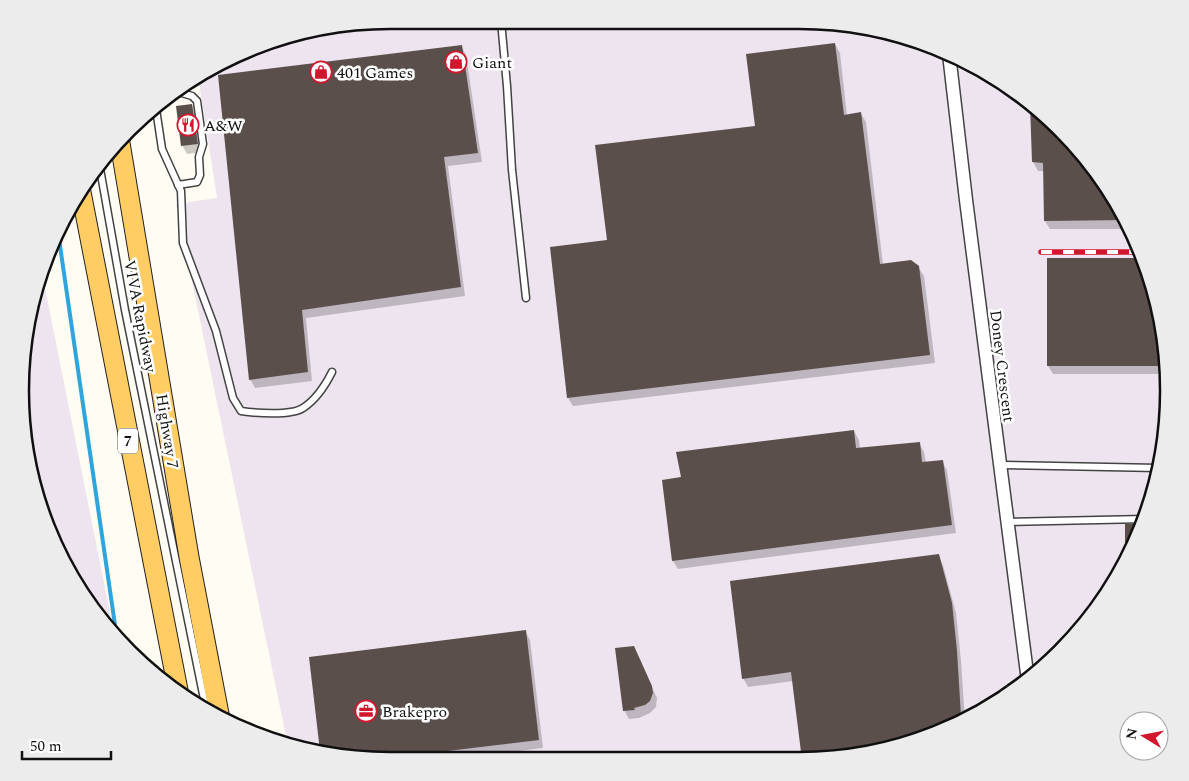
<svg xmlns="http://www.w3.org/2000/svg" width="1189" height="781" font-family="Spectral,serif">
  <rect width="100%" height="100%" fill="#fffcf3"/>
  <!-- industrial -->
  <g fill="#ede4ef">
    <path d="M 391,20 L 847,23 L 962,58 L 1043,112 L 1093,165 L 1131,227 L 1156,295 L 1168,367 L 1166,439 L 1149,510 L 1119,576 L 1077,635 L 1024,685 L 962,723 L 894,748 L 822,760 L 342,758 L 287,741 L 176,204 L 217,198 L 198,76 L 272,40 Z"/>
    <path d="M 42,273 L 113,628 L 69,575 L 27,463 L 21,366 Z"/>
  </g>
  <!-- shadow -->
  <g fill="#0003">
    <path d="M 835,44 L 840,53 L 847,116 L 861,114 L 866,122 L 883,265 L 918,267 L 924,276 L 935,363 L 573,406 L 568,398 L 608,241 L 756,127 Z"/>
    <path d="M 461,46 L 466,55 L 482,162 L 448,166 L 465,296 L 306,318 L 312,381 L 255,388 L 250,379 Z"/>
    <path d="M 192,105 L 197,114 L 202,152 L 187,154 L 182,145 Z"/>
    <path d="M 1032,105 L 1043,112 L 1093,165 L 1128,222 L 1128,229 L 1050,229 L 1045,221 L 1044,171 L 1038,171 L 1033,162 Z"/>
    <path d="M 1048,259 L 1143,259 L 1156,295 L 1168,367 L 1168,374 L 1053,374 L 1048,366 Z"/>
    <path d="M 854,431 L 859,440 L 860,449 L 919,443 L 924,452 L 926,463 L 942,461 L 947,470 L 956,533 L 678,569 L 673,561 L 682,478 Z"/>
    <path d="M 938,556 L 943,565 L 956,613 L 961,661 L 965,721 L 894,748 L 822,760 L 803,760 L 793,681 L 748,687 L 743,678 Z"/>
    <path d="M 525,631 L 530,640 L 543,748 L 460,758 L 342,758 L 321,751 L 310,658 Z"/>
    <path d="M 638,656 L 657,698 L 656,707 L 650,713 L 639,718 L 629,719 L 624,710 Z"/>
  </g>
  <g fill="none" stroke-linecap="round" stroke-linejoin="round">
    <!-- stream -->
    <path stroke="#2fa5dd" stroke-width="4" d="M 58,232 L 116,632"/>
  </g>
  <!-- building -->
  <g fill="#5a4f4b">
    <path d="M 835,43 L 844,115 L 861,112 L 880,264 L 911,260 L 919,266 L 930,355 L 567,398 L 550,247 L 607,240 L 595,145 L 755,126 L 746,54 Z"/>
    <path d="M 462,45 L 478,153 L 444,157 L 461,287 L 302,310 L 308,372 L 249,380 L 218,75 Z"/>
    <path d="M 192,104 L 198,144 L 181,146 L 176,106 Z"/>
    <path d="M 1030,104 L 1043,112 L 1093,165 L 1127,220 L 1044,221 L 1043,163 L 1032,162 Z"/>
    <path d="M 1047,258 L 1142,258 L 1156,295 L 1168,366 L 1047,366 Z"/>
    <path d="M 854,430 L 856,448 L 920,442 L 922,462 L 943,460 L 952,525 L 672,561 L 662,480 L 681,477 L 676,452 Z"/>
    <path d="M 1125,524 L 1143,524 L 1125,564 Z"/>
    <path d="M 939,554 L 952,603 L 957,651 L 961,716 L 957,721 L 958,725 L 894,748 L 824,760 L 824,757 L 802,760 L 791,672 L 742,679 L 730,581 Z"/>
    <path d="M 526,630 L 539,740 L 389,758 L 342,758 L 320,751 L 309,657 Z"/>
    <path d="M 634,646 L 652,686 L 653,693 L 650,701 L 645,705 L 634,708 L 635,710 L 623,711 L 615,648 Z"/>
  </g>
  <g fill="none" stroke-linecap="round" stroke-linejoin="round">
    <!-- service casing -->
    <g stroke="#434343" stroke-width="9">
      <g id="service">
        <path d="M 501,21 L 507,86 L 512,170 L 526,298"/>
        <path d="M 175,91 L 192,96 L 197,101 L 203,144 L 199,157 L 200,175 L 197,182 L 178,185"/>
        <path d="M 156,109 L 162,149 L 181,191 L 183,243 L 216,331 L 233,398 L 241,411 C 255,413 291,416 303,408 C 317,399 325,386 332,372"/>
        <path d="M 99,163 L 125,310 L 206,709"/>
        <path d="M 1000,465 L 1159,468"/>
        <path d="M 1007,522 L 1145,519"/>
      </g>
    </g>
    <!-- minor casing -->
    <g stroke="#434343" stroke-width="15">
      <path id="minor" d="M 949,54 L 966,200 L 1028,681"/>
    </g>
    <!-- primary casing -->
    <g stroke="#212121" stroke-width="21">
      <g id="primary">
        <path d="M 120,143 L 189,557 L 220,719"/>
        <path d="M 81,192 L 178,690"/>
      </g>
    </g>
    <!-- service -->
    <use href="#service" stroke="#fff" stroke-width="6"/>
    <!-- minor -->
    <use href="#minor" stroke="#fff" stroke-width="12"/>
    <!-- primary -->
    <use href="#primary" stroke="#ffcd63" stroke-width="19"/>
    <!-- rail casing -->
    <g stroke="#d2162e" stroke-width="5.5">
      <path id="rail" d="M 1041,252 L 1140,252"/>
    </g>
    <!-- rail -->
    <use href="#rail" stroke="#fff" stroke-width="4" stroke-dasharray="11" stroke-linecap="butt"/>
  </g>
  <!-- icons -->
  <defs>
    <g id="shop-ring" transform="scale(1.125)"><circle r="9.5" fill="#fff" stroke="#d2162e" stroke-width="1.5"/><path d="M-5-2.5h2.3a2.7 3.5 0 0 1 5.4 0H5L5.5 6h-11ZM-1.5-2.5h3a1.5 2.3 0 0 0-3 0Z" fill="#d2162e"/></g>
    <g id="restaurant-ring" transform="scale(1.125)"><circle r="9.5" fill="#fff" stroke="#d2162e" stroke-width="1.5"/><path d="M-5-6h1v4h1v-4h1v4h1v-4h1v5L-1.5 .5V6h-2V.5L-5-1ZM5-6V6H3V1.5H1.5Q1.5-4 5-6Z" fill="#d2162e"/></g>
    <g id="office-ring" transform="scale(1.125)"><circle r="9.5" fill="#fff" stroke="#d2162e" stroke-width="1.5"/><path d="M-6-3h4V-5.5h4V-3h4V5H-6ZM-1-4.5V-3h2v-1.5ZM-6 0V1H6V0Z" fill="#d2162e"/></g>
  </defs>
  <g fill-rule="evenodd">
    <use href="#shop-ring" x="456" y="62"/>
    <use href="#shop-ring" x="321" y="72"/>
    <use href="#restaurant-ring" x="188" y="125"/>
    <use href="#office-ring" x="366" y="711"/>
  </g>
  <g text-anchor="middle" stroke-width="5" stroke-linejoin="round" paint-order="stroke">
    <!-- shield labels -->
    <rect fill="#fff" stroke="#585858" stroke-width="1" x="118" y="428.5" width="20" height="25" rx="4"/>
    <g font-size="15" font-weight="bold" fill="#101010">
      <text x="128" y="446">7</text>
    </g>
    <!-- poi labels -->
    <g font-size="16" fill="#101010" stroke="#fff" text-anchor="start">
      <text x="472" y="68">Giant</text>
      <text x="337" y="78">401 Games</text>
      <text x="204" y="131">A&amp;W</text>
      <text x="382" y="717">Brakepro</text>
    </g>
    <!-- street labels -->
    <g font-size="16" fill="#101010" stroke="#fff">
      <text transform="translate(141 316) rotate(79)" y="6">VIVA Rapidway</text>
      <text transform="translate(1003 366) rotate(83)" y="6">Doney Crescent</text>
      <text transform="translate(168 431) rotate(81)" y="6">Highway 7</text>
    </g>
  </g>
  <!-- crop -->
  <path d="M0 0H1189V781H0ZM390 29H799A361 361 0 0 1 1160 390V391A361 361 0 0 1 799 752H390A361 361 0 0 1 29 391V390A361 361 0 0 1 390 29Z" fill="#ececec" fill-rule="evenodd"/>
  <path fill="none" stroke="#101010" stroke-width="2.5" d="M390 29H799A361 361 0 0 1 1160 390V391A361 361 0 0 1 799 752H390A361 361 0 0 1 29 391V390A361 361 0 0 1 390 29Z"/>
  <!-- north arrow -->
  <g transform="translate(1144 736) rotate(280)"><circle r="24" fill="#ffffff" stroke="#9f9f9f"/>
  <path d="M0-4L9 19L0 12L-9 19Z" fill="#d2162e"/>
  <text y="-8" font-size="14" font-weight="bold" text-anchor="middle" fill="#101010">N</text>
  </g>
  <!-- scale -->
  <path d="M22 751v8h89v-8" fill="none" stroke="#101010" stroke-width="2.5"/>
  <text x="30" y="751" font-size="15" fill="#101010" stroke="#ffffff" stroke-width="4" paint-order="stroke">50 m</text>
</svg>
